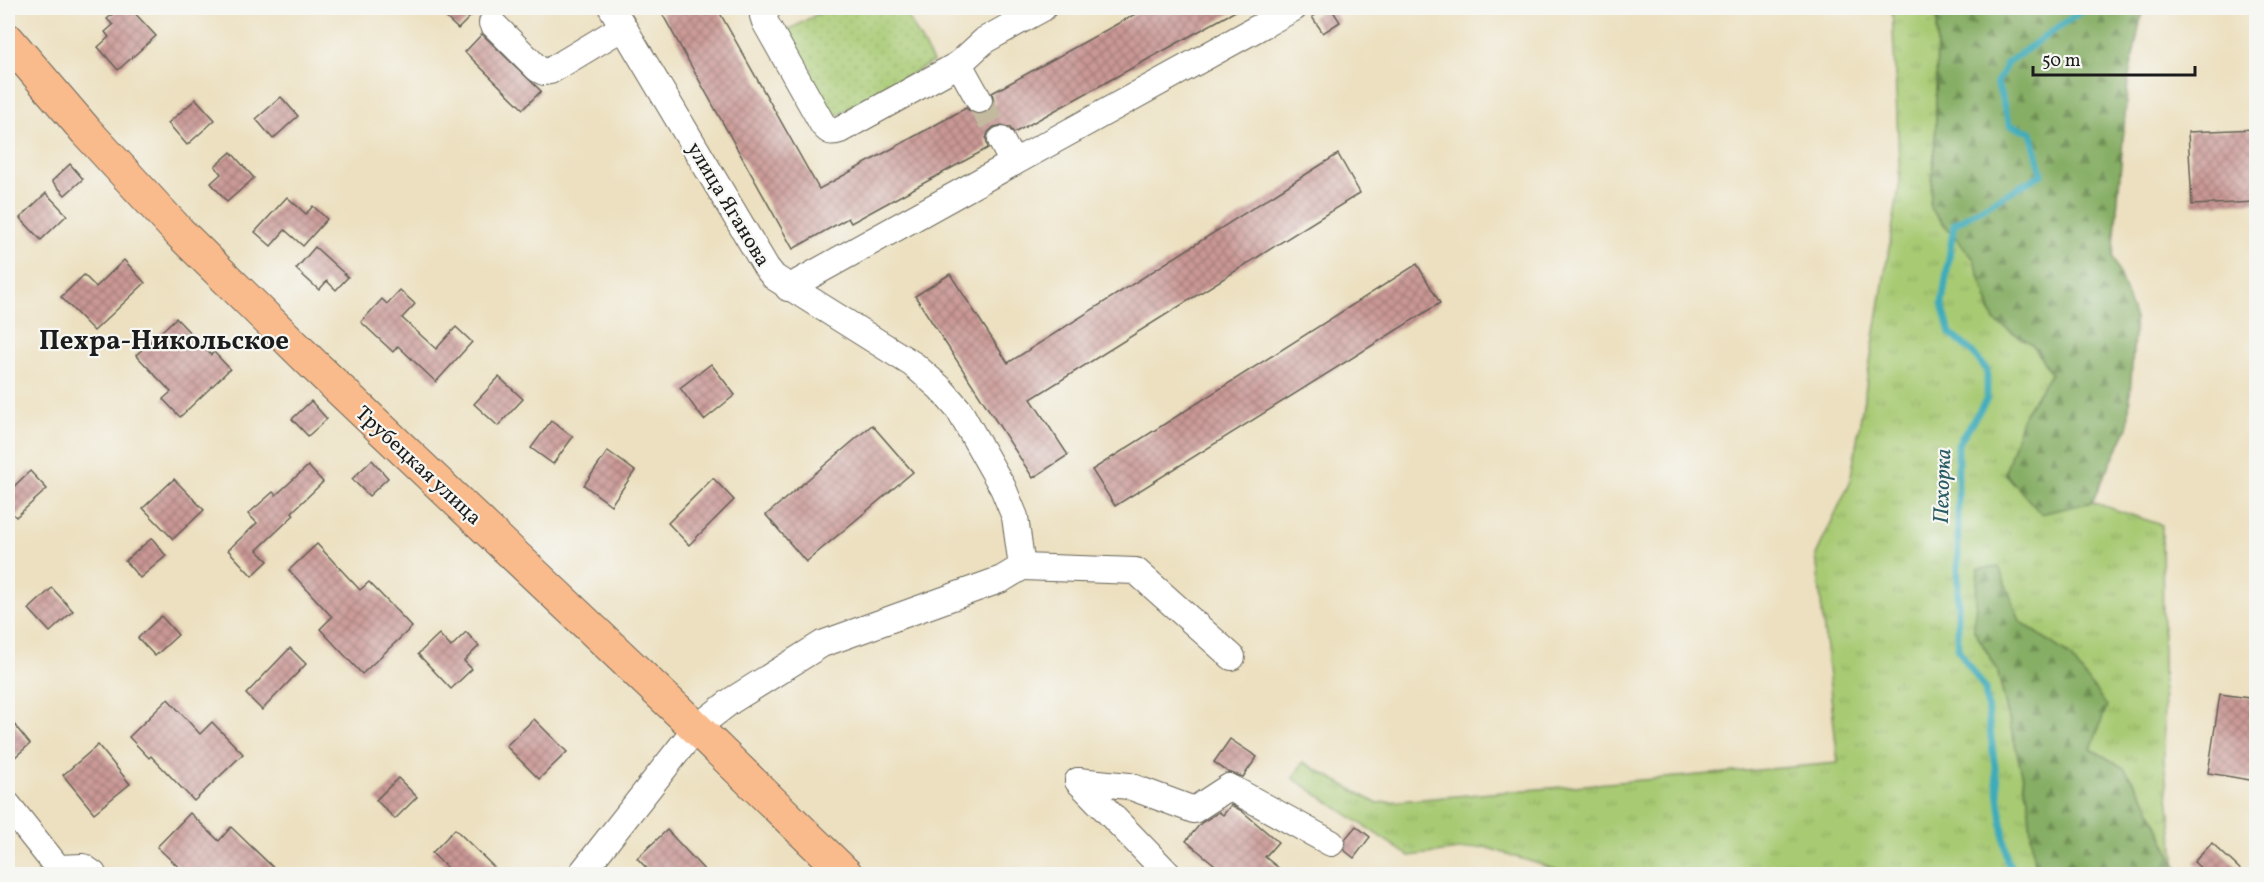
<svg xmlns="http://www.w3.org/2000/svg" width="2264" height="882" font-family="Vollkorn,serif">
  <defs>
    <pattern id="grass-tufts" width="24" height="20" patternUnits="userSpaceOnUse" patternTransform="scale(1.5)"><rect width="24" height="20" fill="#a8ca73"/><path d="M3 7l-1-3M5 7V3M7 7l1-3M15 17l-1-3M17 17v-4M19 17l1-3" fill="none" stroke="#90ad63"/></pattern>
    <pattern id="forest-firs" width="22" height="20" patternUnits="userSpaceOnUse" patternTransform="scale(1.5)"><rect width="22" height="20" fill="#86ae65"/><path d="M5 1l3.5 6h-7zM16 11l3.5 6h-7z" fill="#6d8d52"/></pattern>
    <pattern id="park-dots" width="8" height="8" patternUnits="userSpaceOnUse" patternTransform="scale(1.5)"><rect width="8" height="8" fill="#a8ca73"/><path d="M2 2h.1M6 6h.1" fill="none" stroke="#90ad63" stroke-width="1.8" stroke-linecap="round"/></pattern>
    <pattern id="building-cross-hatch" width="8" height="8" patternUnits="userSpaceOnUse" patternTransform="scale(1.5)"><rect width="8" height="8" fill="#ca9895"/><path d="M0 0l8 8M0 8l8-8" fill="none" stroke="#a37b79"/></pattern>
  </defs>
  <rect width="100%" height="100%" fill="#f6f6f2"/>
  <filter id="ink" filterUnits="userSpaceOnUse"><feTurbulence type="fractalNoise" baseFrequency=".0167" numOctaves="2"/><feDisplacementMap in="SourceGraphic" scale="12" xChannelSelector="R" yChannelSelector="G"/><feConvolveMatrix kernelMatrix="1 2 1 2 8 2 1 2 1" color-interpolation-filters="sRGB"/></filter>
  <filter id="wash" filterUnits="userSpaceOnUse"><feTurbulence type="fractalNoise" baseFrequency=".008" numOctaves="4" result="noise"/><feDisplacementMap in="SourceGraphic" scale="24" xChannelSelector="R" yChannelSelector="G"/><feGaussianBlur stdDeviation="1.35" result="paint"/><feColorMatrix in="noise" values="0 0 0 0 0 0 0 0 0 0 0 0 0 0 0 0 0 1.4 0 .05"/><feComposite in="paint" operator="in"/></filter>
  <g filter="url(#wash)">
    <rect width="100%" height="100%" fill="#ece0c0"/>
    <!-- grass -->
    <path fill="url(#grass-tufts)" stroke="#627348" stroke-width="1.5" d="M 1892,8 L 1937,8 L 1936,127 L 1930,208 L 1974,259 L 1994,321 L 2032,344 L 2051,373 L 2023,416 L 2041,513 L 2092,502 L 2162,525 L 2164,761 L 2176,867 L 2147,802 L 2124,768 L 2091,749 L 2069,655 L 2020,621 L 1974,630 L 1997,669 L 2028,798 L 2034,866 L 2019,874 L 1570,874 L 1485,847 L 1409,856 L 1293,778 L 1303,762 L 1376,803 L 1838,763 L 1816,555 L 1850,482 L 1900,182 Z"/>
    <!-- forest -->
    <g fill="url(#forest-firs)" stroke="#516540" stroke-width="1.5">
      <path d="M 1937,8 L 2143,8 L 2128,81 L 2113,257 L 2135,319 L 2128,427 L 2092,502 L 2041,514 L 2005,473 L 2023,416 L 2051,373 L 2032,344 L 1994,321 L 1974,259 L 1930,208 L 1936,127 Z"/>
      <path d="M 1999,567 L 2020,621 L 2069,655 L 2107,706 L 2091,749 L 2124,768 L 2147,802 L 2176,867 L 2184,874 L 2019,874 L 2034,866 L 2028,798 L 1997,669 L 1974,630 L 1978,569 Z"/>
    </g>
    <!-- park -->
    <path fill="url(#park-dots)" stroke="#627348" stroke-width="1.5" d="M 828,8 L 903,8 L 933,62 L 831,119 L 783,33 Z"/>
    <g fill="none" stroke-linecap="round" stroke-linejoin="round">
      <!-- stream -->
      <path stroke="#3cabb9" stroke-width="7" d="M 2016,874 L 2007,861 L 1985,689 L 1958,649 L 1958,444 L 1987,399 L 1987,370 L 1972,352 L 1950,333 L 1942,304 L 1954,224 L 2042,174 L 2031,132 L 2010,125 L 1997,83 L 2007,63 L 2086,8"/>
    </g>
    <g id="blocks">
      <!-- building -->
      <g fill="url(#building-cross-hatch)">
        <path d="M 120,8 L 130,8 L 156,36 L 118,70 L 98,47 L 109,37 L 105,32 L 113,25 L 107,19 Z"/>
        <path d="M 436,8 L 479,8 L 458,29 Z"/>
        <path d="M 659,8 L 717,8 L 819,189 L 966,108 L 971,112 L 978,115 L 987,113 L 992,108 L 994,101 L 992,93 L 1146,8 L 1241,8 L 1014,133 L 1010,128 L 1002,125 L 994,127 L 988,132 L 986,139 L 988,148 L 851,223 L 848,218 L 793,249 Z"/>
        <path d="M 1327,8 L 1331,8 L 1340,22 L 1323,33 L 1312,17 Z"/>
        <path d="M 482,34 L 541,91 L 523,109 L 465,52 Z"/>
        <path d="M 281,97 L 298,116 L 273,139 L 256,119 Z"/>
        <path d="M 196,99 L 215,120 L 187,145 L 168,123 Z"/>
        <path d="M 2256,129 L 2256,202 L 2192,205 L 2188,132 Z"/>
        <path d="M 231,152 L 254,178 L 227,202 L 211,183 L 221,174 L 215,166 Z"/>
        <path d="M 1338,154 L 1360,193 L 1031,399 L 1068,455 L 1033,478 L 915,296 L 950,274 L 1008,363 Z"/>
        <path d="M 70,164 L 83,179 L 65,195 L 52,181 Z"/>
        <path d="M 46,193 L 67,215 L 41,240 L 20,218 Z"/>
        <path d="M 287,197 L 306,214 L 313,206 L 327,219 L 303,246 L 285,230 L 271,246 L 255,232 Z"/>
        <path d="M 315,247 L 348,277 L 336,290 L 327,281 L 319,290 L 296,269 Z"/>
        <path d="M 124,260 L 145,283 L 94,331 L 61,297 L 84,275 L 96,287 Z"/>
        <path d="M 1417,264 L 1440,303 L 1115,506 L 1092,470 Z"/>
        <path d="M 400,290 L 415,304 L 402,318 L 436,349 L 456,327 L 472,342 L 436,382 L 398,346 L 393,352 L 361,322 L 382,299 L 387,304 Z"/>
        <path d="M 176,318 L 211,355 L 214,352 L 230,369 L 180,417 L 163,399 L 171,392 L 136,355 Z"/>
        <path d="M 711,364 L 735,395 L 704,420 L 680,388 Z"/>
        <path d="M 499,377 L 523,399 L 498,426 L 474,404 Z"/>
        <path d="M 311,401 L 327,419 L 308,436 L 292,419 Z"/>
        <path d="M 551,421 L 573,437 L 553,464 L 531,448 Z"/>
        <path d="M 872,425 L 913,472 L 806,562 L 766,515 Z"/>
        <path d="M 608,451 L 635,471 L 611,505 L 584,485 Z"/>
        <path d="M 372,460 L 388,478 L 369,496 L 352,479 Z"/>
        <path d="M 308,466 L 323,482 L 292,512 L 294,515 L 257,550 L 268,561 L 252,576 L 228,550 L 257,523 L 248,514 L 273,492 L 276,495 Z"/>
        <path d="M 30,471 L 47,489 L 16,517 L 8,509 L 8,492 Z"/>
        <path d="M 713,478 L 734,500 L 689,545 L 668,523 Z"/>
        <path d="M 174,479 L 204,510 L 173,539 L 143,508 Z"/>
        <path d="M 152,538 L 166,556 L 140,578 L 125,561 Z"/>
        <path d="M 317,544 L 360,590 L 369,582 L 412,627 L 362,674 L 320,629 L 332,617 L 289,570 Z"/>
        <path d="M 52,588 L 73,611 L 50,632 L 29,609 Z"/>
        <path d="M 161,616 L 178,635 L 155,656 L 138,638 Z"/>
        <path d="M 466,632 L 479,646 L 464,661 L 472,669 L 451,689 L 418,654 L 439,634 L 451,647 Z"/>
        <path d="M 290,648 L 306,664 L 262,710 L 246,694 Z"/>
        <path d="M 2220,694 L 2256,699 L 2256,781 L 2208,773 Z"/>
        <path d="M 168,699 L 200,734 L 212,722 L 243,754 L 194,801 L 151,756 L 149,758 L 129,737 Z"/>
        <path d="M 8,717 L 30,744 L 8,763 Z"/>
        <path d="M 534,719 L 567,752 L 539,779 L 506,746 Z"/>
        <path d="M 1230,739 L 1257,757 L 1243,777 L 1228,772 L 1214,762 Z"/>
        <path d="M 98,745 L 130,784 L 94,813 L 63,775 Z"/>
        <path d="M 398,778 L 417,797 L 395,819 L 376,800 Z"/>
        <path d="M 1231,805 L 1242,811 L 1278,842 L 1265,857 L 1286,874 L 1226,874 L 1186,841 L 1201,823 L 1219,812 L 1223,815 Z"/>
        <path d="M 190,813 L 219,841 L 231,827 L 280,874 L 186,874 L 157,847 Z"/>
        <path d="M 1356,826 L 1370,837 L 1354,858 L 1344,850 L 1345,839 Z"/>
        <path d="M 455,829 L 501,874 L 453,874 L 432,853 Z"/>
        <path d="M 667,830 L 708,874 L 652,874 L 637,858 Z"/>
        <path d="M 2212,843 L 2245,874 L 2207,874 L 2194,862 Z"/>
      </g>
    </g>
  </g>
  <g filter="url(#ink)">
    <use href="#blocks" fill-opacity="0" stroke="#656155" stroke-width="1.5"/>
    <g fill="none" stroke-linecap="round" stroke-linejoin="round">
      <!-- minor-tunnel -->
      <path stroke="#c2b99f" stroke-width="26" stroke-dasharray="26 13" stroke-linecap="butt" d="M 979,100 L 1001,140"/>
      <!-- minor casing -->
      <g stroke="#656155" stroke-width="28">
        <g id="minor">
          <path d="M 768,8 L 763,16 L 765,22 L 823,125 C 829,132 831,133 840,130 L 959,64 L 979,100"/>
          <path d="M 492,23 L 538,69 L 544,72 L 550,71 L 623,27"/>
          <path d="M 959,64 L 985,40 L 1043,8"/>
          <path d="M 1013,163 L 1294,8"/>
          <path d="M 788,288 L 1013,163 L 1001,140"/>
          <path d="M 1022,567 L 1136,571 L 1232,657"/>
          <path d="M 1078,781 L 1129,786 L 1194,810 L 1229,787 L 1331,843"/>
          <path d="M 1078,781 L 1168,874"/>
          <path d="M 8,805 L 58,868 L 83,867 L 93,874"/>
          <path d="M 581,874 L 696,728 L 731,701 L 822,644 L 1002,579 L 1022,567 L 1015,517 L 1003,488 L 959,410 L 940,388 L 914,365 L 774,277 L 766,267 L 612,8"/>
        </g>
      </g>
      <!-- major casing -->
      <g stroke="#656155" stroke-width="35">
        <path id="major" d="M 8,40 L 86,131 L 179,232 L 315,366 L 690,722 L 846,874"/>
      </g>
      <!-- minor -->
      <use href="#minor" stroke="#fff" stroke-width="26"/>
      <!-- major -->
      <use href="#major" stroke="#fabb8c" stroke-width="33"/>
    </g>
  </g>
  <g text-anchor="middle" stroke-width="4.5" stroke-linejoin="round" paint-order="stroke">
    <!-- street labels -->
    <g font-size="21" fill="#1c1c1c" stroke="#f6f6f2">
      <text transform="translate(729 204) rotate(59)" y="7">улица Яганова</text>
      <text transform="translate(419 465) rotate(43)" y="7">Трубецкая улица</text>
    </g>
    <!-- water labels -->
    <g font-size="22" font-style="italic" fill="#2a5c63" stroke="#f6f6f2">
      <text transform="translate(1941 486) rotate(-88)" y="8">Пехорка</text>
    </g>
    <!-- district labels -->
    <g font-size="27" font-weight="bold" fill="#1c1c1c" stroke="#f6f6f2">
      <text x="164" y="349">Пехра-Никольское</text>
    </g>
  </g>
  <!-- margin -->
  <rect width="2264" height="882" fill="none" stroke="#f6f6f2" stroke-width="30"/>
  <!-- scale -->
  <path d="M2033 66v9h162v-9" fill="none" stroke="#1c1c1c" stroke-width="3"/>
  <text x="2042" y="66" font-size="18" fill="#1c1c1c" stroke="#f6f6f2" stroke-width="4.5" paint-order="stroke">50 m</text>
</svg>
